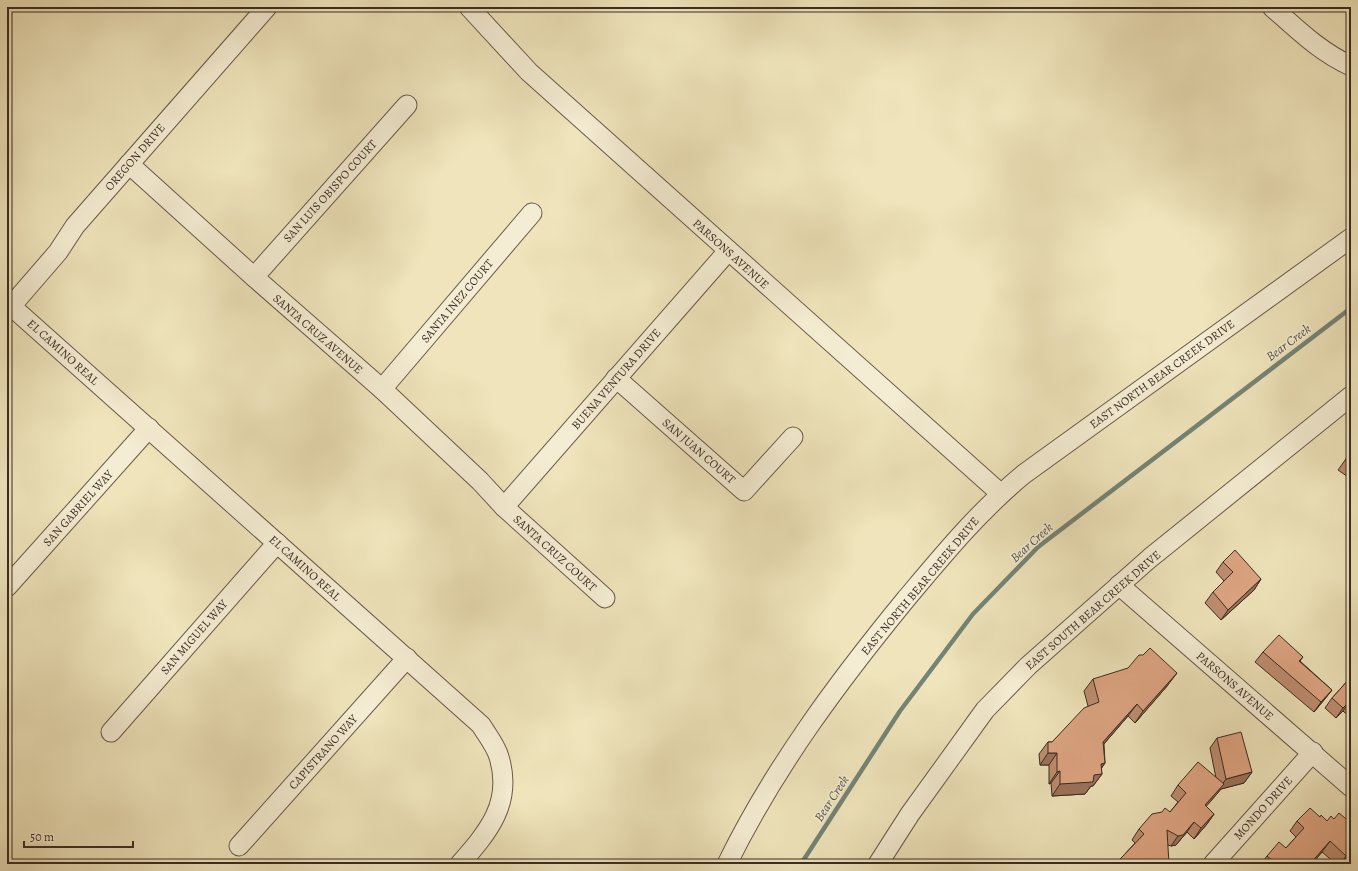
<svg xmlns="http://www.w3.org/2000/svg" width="1358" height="871" font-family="Alegreya,serif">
  <rect width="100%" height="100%" fill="#efe4bb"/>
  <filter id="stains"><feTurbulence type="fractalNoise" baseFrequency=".005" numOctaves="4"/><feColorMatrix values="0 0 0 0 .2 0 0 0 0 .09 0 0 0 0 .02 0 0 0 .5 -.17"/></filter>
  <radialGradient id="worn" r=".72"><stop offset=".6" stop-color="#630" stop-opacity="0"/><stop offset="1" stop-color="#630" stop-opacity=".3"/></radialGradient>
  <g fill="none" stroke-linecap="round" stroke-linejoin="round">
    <!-- stream -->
    <path stroke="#748476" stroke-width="4.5" d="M 801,864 L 900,711 L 973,614 L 1038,547 L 1351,308"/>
    <!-- minor casing -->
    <g stroke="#685a4a" stroke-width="21">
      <g id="minor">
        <path d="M 469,7 L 529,72 L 1000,493"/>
        <path d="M 1272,7 C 1297,29 1320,52 1351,66"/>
        <path d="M 129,164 L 254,277 L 382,389 L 480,481 L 504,507 L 605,598"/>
        <path d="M 254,277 L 407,105"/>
        <path d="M 11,306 L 481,725 C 487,735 496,746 499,757 C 513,803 488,832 460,864"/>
        <path d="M 7,311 L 58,252 L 75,226 L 267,7"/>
        <path d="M 616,378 L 744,491 L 793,437"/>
        <path d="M 382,389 L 532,213"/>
        <path d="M 504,507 L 728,251"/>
        <path d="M 1119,585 L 1351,787"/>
        <path d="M 7,587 L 149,428"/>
        <path d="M 111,732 L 277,543"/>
        <path d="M 239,846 L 407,658"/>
        <path d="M 727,864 C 774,768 838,682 906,599 C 943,555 979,511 1024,474 L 1351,238"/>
        <path d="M 878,864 L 910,814 L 985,710 L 1028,666 L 1150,558 L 1351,396"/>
        <path d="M 1213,864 L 1313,752"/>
      </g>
    </g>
    <!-- minor -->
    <use href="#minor" stroke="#f5edd3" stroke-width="19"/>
  </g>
  <!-- wall -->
  <g fill="#bf8e71" stroke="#3b2c24">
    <path d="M 1351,452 L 1351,479 L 1338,470 Z"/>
    <path d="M 1223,562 L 1261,579 L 1254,590 L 1221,620 L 1205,603 L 1213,592 L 1224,581 L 1216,572 Z"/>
    <path d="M 1263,652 L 1303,657 L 1300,661 L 1332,690 L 1324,700 L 1314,712 L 1255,662 Z"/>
    <path d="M 1351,677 L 1351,718 L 1343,711 L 1336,718 L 1325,708 L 1332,698 Z"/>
    <path d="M 1093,679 L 1168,685 L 1135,723 L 1128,716 L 1104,744 L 1105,763 L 1101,769 L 1102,774 L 1093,786 L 1091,786 L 1085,794 L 1052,796 L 1051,783 L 1049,784 L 1049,765 L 1040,765 L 1039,754 L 1048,742 L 1052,742 L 1088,706 L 1084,691 Z"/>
    <path d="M 1217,738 L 1252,772 L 1244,783 L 1221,789 L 1216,795 L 1206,806 L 1214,814 L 1207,824 L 1194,839 L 1187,832 L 1176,845 L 1171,846 L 1168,845 L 1117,862 L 1124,855 L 1135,843 L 1132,840 L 1139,829 L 1170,812 L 1178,802 L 1171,796 L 1178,785 L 1216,778 L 1210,748 Z"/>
    <path d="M 1320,817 L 1327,821 L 1334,819 L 1351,823 L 1351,864 L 1345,864 L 1343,862 L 1341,864 L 1336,864 L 1322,852 L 1312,864 L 1261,864 L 1267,856 L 1286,848 L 1296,837 L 1290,831 L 1297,821 Z"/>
  </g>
  <!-- shaded-wall -->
  <g fill="#9b745c" stroke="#3b2c24">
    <path d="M 1261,579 L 1254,590 L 1221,620 L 1228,610 Z"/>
    <path d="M 1177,673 L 1168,685 L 1135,723 L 1143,711 Z"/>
    <path d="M 1332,690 L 1324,700 L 1314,712 L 1321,702 Z"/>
    <path d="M 1350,701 L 1343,711 L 1336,718 L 1343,708 Z"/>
    <path d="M 1137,704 L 1128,716 L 1095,754 L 1103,742 Z"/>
    <path d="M 1048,753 L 1057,753 L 1049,765 L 1040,765 Z"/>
    <path d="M 1105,763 L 1097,774 L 1102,774 L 1093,786 L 1091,786 L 1085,794 L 1052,796 L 1060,784 L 1101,764 Z"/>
    <path d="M 1060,771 L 1051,783 L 1049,784 L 1057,772 Z"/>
    <path d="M 1252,772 L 1244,783 L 1221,789 L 1216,795 L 1198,816 L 1205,805 L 1219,789 L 1226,779 Z"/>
    <path d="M 1214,814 L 1207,824 L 1194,839 L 1201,828 Z"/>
    <path d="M 1194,822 L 1187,832 L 1176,845 L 1171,846 L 1178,836 Z"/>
    <path d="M 1330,841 L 1322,852 L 1312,864 L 1310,864 Z"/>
    <path d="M 1350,852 L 1343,862 L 1340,864 L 1346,856 Z"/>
  </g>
  <!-- building -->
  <g fill="#dea583" stroke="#3b2c24">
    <path d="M 1351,452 L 1351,463 L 1345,460 Z"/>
    <path d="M 1235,550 L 1261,579 L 1228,610 L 1213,592 L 1233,572 L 1223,562 Z"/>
    <path d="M 1279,635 L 1303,657 L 1299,661 L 1332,690 L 1321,702 L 1263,652 Z"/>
    <path d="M 1150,648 L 1177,673 L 1143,711 L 1137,704 L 1103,742 L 1105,763 L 1101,764 L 1102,774 L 1094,775 L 1093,782 L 1060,784 L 1060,771 L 1057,772 L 1057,753 L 1048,753 L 1048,742 L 1052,742 L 1084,708 L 1099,702 L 1093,679 L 1128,668 L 1139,655 L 1143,655 Z"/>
    <path d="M 1351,677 L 1351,702 L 1350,701 L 1343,708 L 1332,698 Z"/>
    <path d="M 1241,732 L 1252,772 L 1226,779 L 1217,738 Z"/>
    <path d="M 1198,762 L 1224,784 L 1205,805 L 1214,814 L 1201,828 L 1194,822 L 1183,835 L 1178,836 L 1167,830 L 1169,864 L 1109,864 L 1114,859 L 1117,862 L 1124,855 L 1144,834 L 1139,829 L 1152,814 L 1162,812 L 1165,808 L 1170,812 L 1186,793 L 1178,785 Z"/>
    <path d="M 1310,808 L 1320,817 L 1321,815 L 1327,821 L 1331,816 L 1334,819 L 1339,813 L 1351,823 L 1351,853 L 1350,852 L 1346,856 L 1330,841 L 1310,864 L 1272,864 L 1274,862 L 1267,856 L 1279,842 L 1286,848 L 1304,828 L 1297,821 Z"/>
  </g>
  <g text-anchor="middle" stroke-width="3" stroke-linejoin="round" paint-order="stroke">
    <!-- street labels -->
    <g font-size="12" fill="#3b2c24" stroke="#f5edd3">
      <text transform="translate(135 157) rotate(-49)" y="4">OREGON DRIVE</text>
      <text transform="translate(330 191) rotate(-48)" y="4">SAN LUIS OBISPO COURT</text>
      <text transform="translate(731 254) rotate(42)" y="4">PARSONS AVENUE</text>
      <text transform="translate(457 301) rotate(-50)" y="4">SANTA INEZ COURT</text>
      <text transform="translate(318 334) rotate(41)" y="4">SANTA CRUZ AVENUE</text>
      <text transform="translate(63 352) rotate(42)" y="4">EL CAMINO REAL</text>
      <text transform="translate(1162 374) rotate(-36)" y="4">EAST NORTH BEAR CREEK DRIVE</text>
      <text transform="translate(616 379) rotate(-49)" y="4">BUENA VENTURA DRIVE</text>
      <text transform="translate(699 451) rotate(41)" y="4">SAN JUAN COURT</text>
      <text transform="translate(78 508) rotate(-48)" y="4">SAN GABRIEL WAY</text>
      <text transform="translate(555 553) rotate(42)" y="4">SANTA CRUZ COURT</text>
      <text transform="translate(305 568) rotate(42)" y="4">EL CAMINO REAL</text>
      <text transform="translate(920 586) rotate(-50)" y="4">EAST NORTH BEAR CREEK DRIVE</text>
      <text transform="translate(1093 610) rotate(-41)" y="4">EAST SOUTH BEAR CREEK DRIVE</text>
      <text transform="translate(194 637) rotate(-49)" y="4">SAN MIGUEL WAY</text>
      <text transform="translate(1235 686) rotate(41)" y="4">PARSONS AVENUE</text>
      <text transform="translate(323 752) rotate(-48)" y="4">CAPISTRANO WAY</text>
      <text transform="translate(1263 808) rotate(-48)" y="4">MONDO DRIVE</text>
    </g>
    <!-- water labels -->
    <g font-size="13" font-style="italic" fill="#535146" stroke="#f5edd3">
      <text transform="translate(1288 342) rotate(-37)" y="5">Bear Creek</text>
      <text transform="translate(1031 542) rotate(-42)" y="5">Bear Creek</text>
      <text transform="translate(831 798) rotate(-57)" y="5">Bear Creek</text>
    </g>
  </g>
  <!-- margin -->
  <rect width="1358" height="871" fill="none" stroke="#efe4bb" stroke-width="24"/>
  <rect x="8" y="8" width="1342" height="855" fill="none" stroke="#3b2c24" stroke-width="2"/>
  <rect x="12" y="12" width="1334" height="847" fill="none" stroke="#3b2c24"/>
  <!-- scale -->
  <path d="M24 841v6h109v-6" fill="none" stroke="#3b2c24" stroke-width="2"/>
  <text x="30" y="841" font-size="12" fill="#3b2c24" stroke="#f5edd3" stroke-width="3" paint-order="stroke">50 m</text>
  <rect width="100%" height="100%" filter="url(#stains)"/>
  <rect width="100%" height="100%" fill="url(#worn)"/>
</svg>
